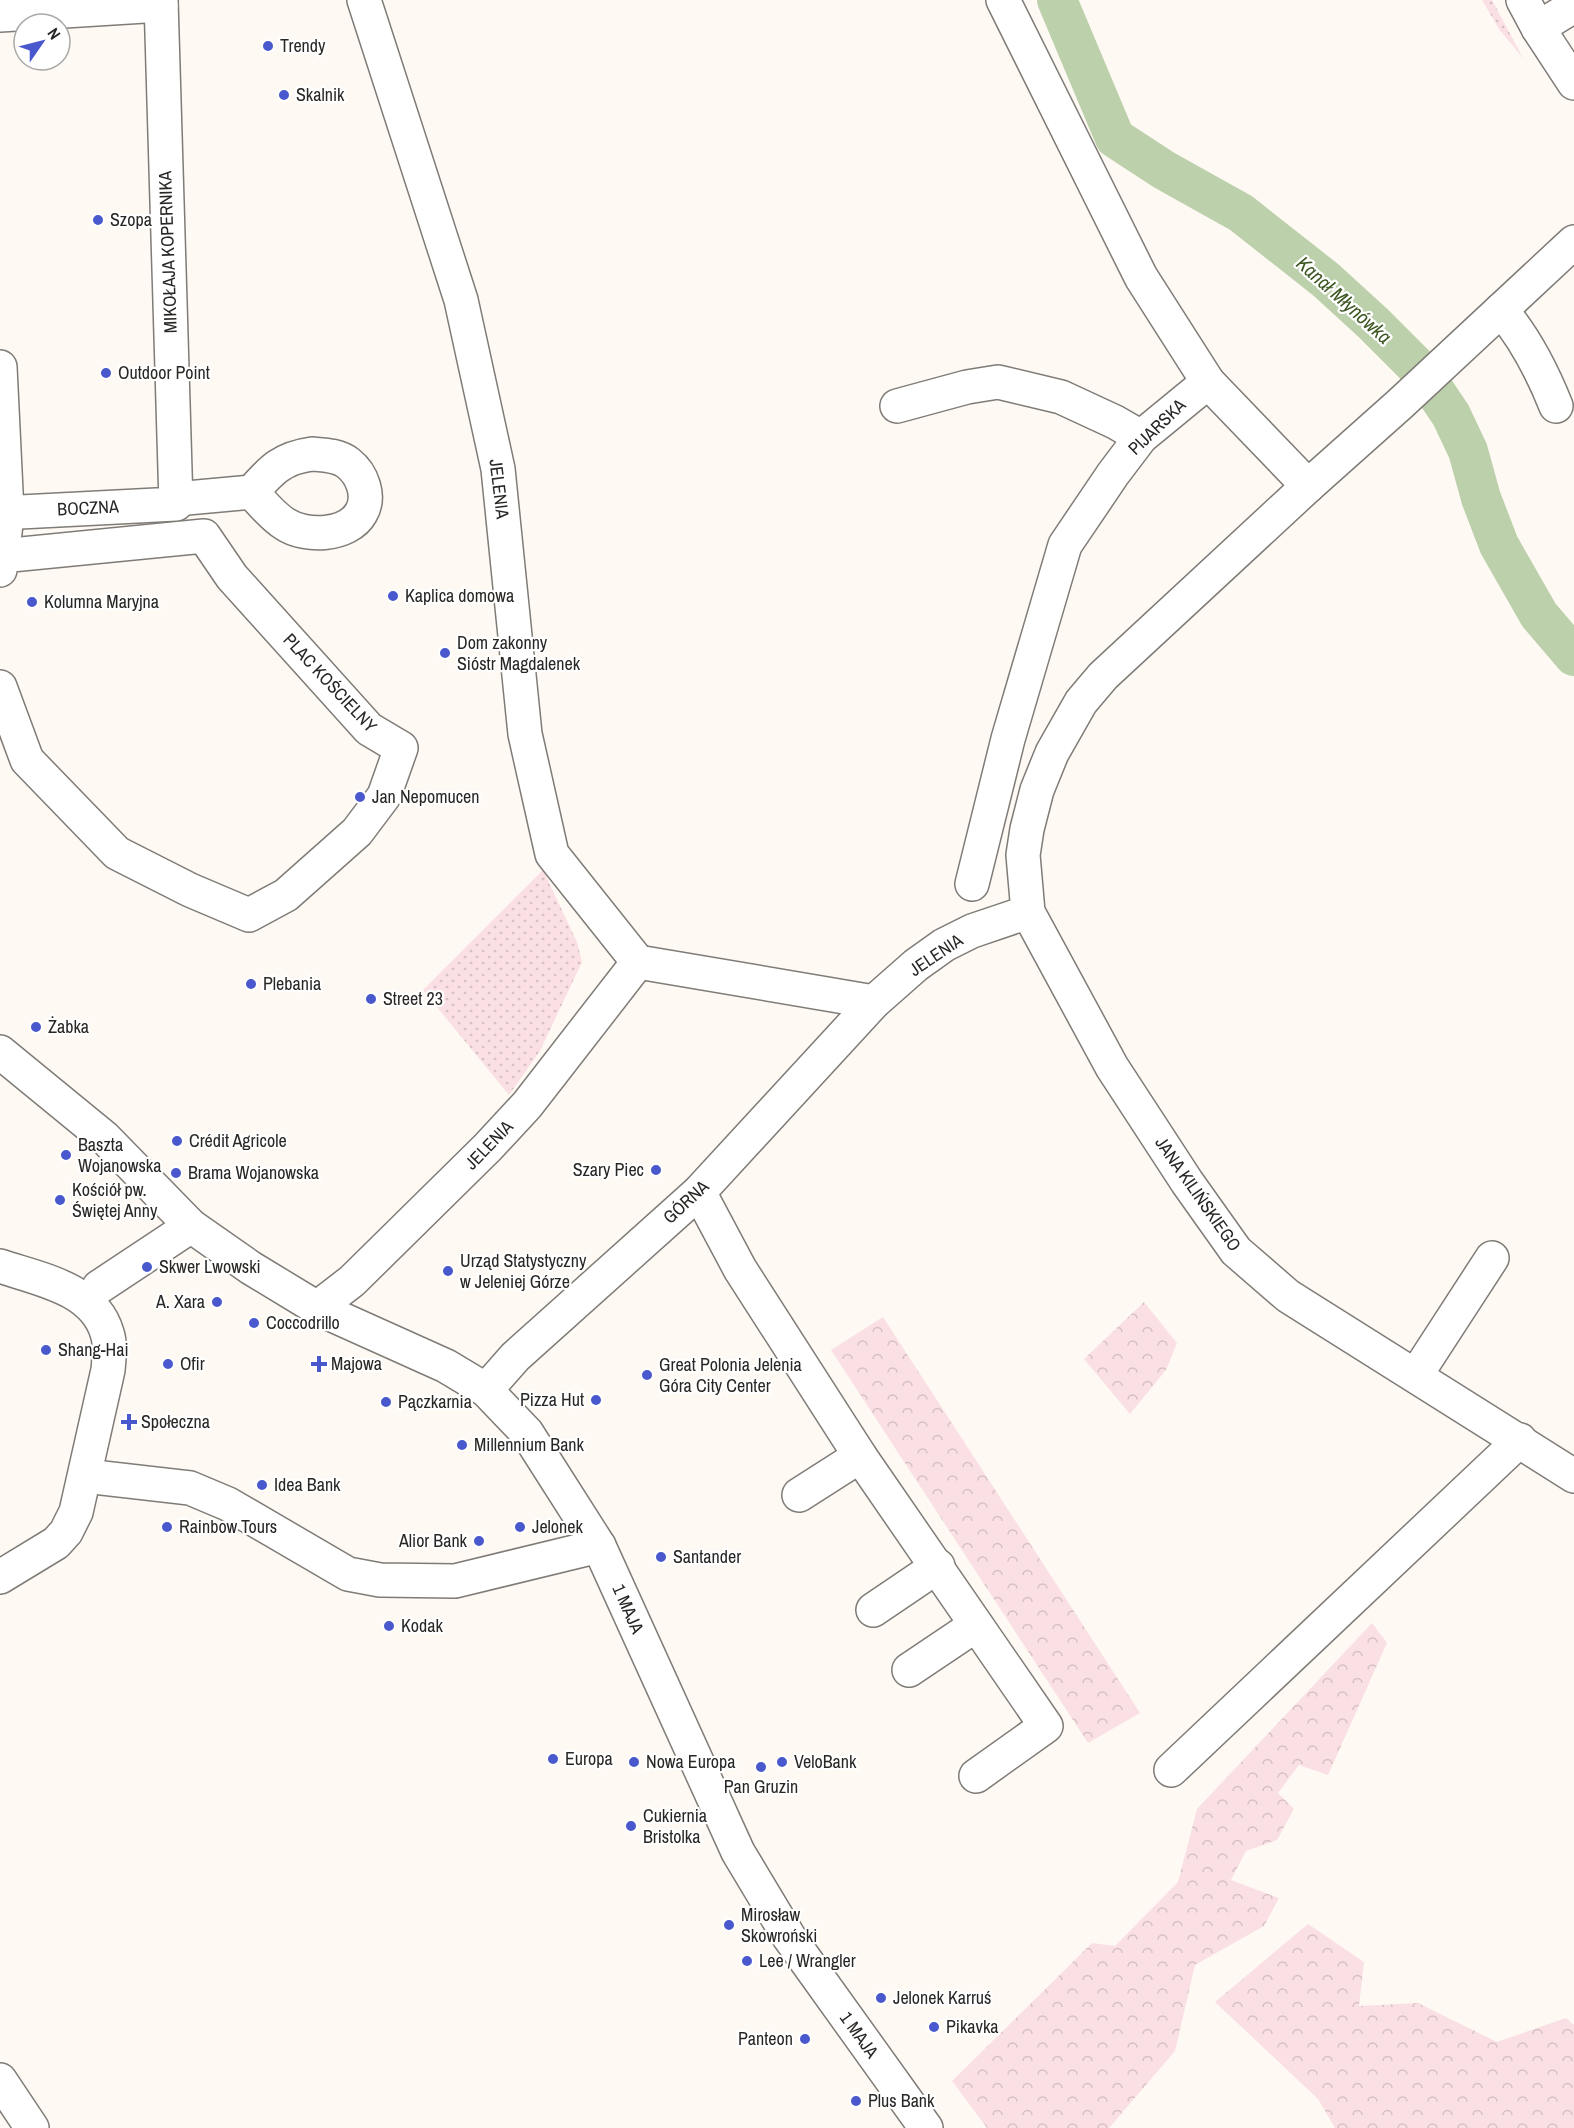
<svg xmlns="http://www.w3.org/2000/svg" width="1574" height="2128" font-family="'Archivo Narrow',sans-serif">
  <defs>
    <pattern id="grass-dots" width="8" height="8" patternUnits="userSpaceOnUse" patternTransform="scale(1.5)"><rect width="8" height="8" fill="#fae0e4"/><path d="M2 2h.1M6 6h.1" fill="none" stroke="#d6c0c3" stroke-width="1.8" stroke-linecap="round"/></pattern>
    <pattern id="forest-crowns" width="20" height="18" patternUnits="userSpaceOnUse" patternTransform="scale(1.5)"><rect width="20" height="18" fill="#fae0e4"/><path d="M2 6a3 3 0 1 1 6 0M12 15a3 3 0 1 1 6 0" fill="none" stroke="#d6c0c3"/></pattern>
  </defs>
  <rect width="100%" height="100%" fill="#fef9f3"/>
  <!-- grass -->
  <g fill="url(#grass-dots)">
    <path d="M 1482,0 L 1492,0 L 1523,58 L 1499,29 Z"/>
    <path d="M 543,870 L 577,942 L 582,962 L 540,1051 L 509,1095 L 423,990 Z"/>
  </g>
  <!-- forest -->
  <g fill="url(#forest-crowns)">
    <path d="M 1144,1302 L 1177,1343 L 1166,1370 L 1130,1414 L 1084,1359 Z"/>
    <path d="M 883,1317 L 1140,1713 L 1088,1743 L 831,1350 Z"/>
    <path d="M 1372,1623 L 1387,1643 L 1328,1775 L 1299,1765 L 1278,1793 L 1294,1809 L 1277,1840 L 1246,1851 L 1231,1880 L 1279,1898 L 1264,1926 L 1195,1965 L 1175,2051 L 1109,2128 L 987,2128 L 952,2081 L 1092,1943 L 1115,1946 L 1178,1882 L 1197,1809 Z"/>
    <path d="M 1308,1924 L 1364,1962 L 1359,2006 L 1418,2003 L 1497,2042 L 1566,2018 L 1574,2025 L 1574,2128 L 1335,2128 L 1318,2099 L 1215,2002 Z"/>
  </g>
  <g fill="none" stroke-linecap="round" stroke-linejoin="round">
    <!-- canal -->
    <path stroke="#bcd0ab" stroke-width="40" d="M 1057,0 L 1115,138 L 1164,170 L 1241,213 L 1326,280 L 1373,323 L 1422,372 L 1451,415 L 1468,451 L 1481,498 L 1499,545 L 1539,615 L 1574,656"/>
    <!-- minor casing -->
    <g stroke="#7f7b76" stroke-width="36">
      <g id="minor">
        <path d="M 364,0 L 461,300 L 498,469 L 525,734 L 552,854 L 638,962 L 874,1002"/>
        <path d="M 1003,0 L 1141,277 L 1208,382 L 1308,486"/>
        <path d="M 1523,0 L 1538,28 L 1574,83"/>
        <path d="M 0,15 L 161,5"/>
        <path d="M 1538,28 L 1574,6"/>
        <path d="M 1574,242 L 1400,404 L 1308,486 L 1103,676 L 1081,702 L 1052,753 L 1037,790 L 1027,829 L 1023,855 L 1028,912 L 1112,1067 L 1187,1182 L 1236,1251 L 1288,1296 L 1574,1476"/>
        <path d="M 1501,310 C 1526,339 1542,371 1556,406"/>
        <path d="M 0,367 L 7,512 L 5,533"/>
        <path d="M 897,406 L 967,387 L 998,382 L 1061,397 L 1115,422 L 1141,437"/>
        <path d="M 312,454 C 324,455 338,455 348,463 C 362,474 371,496 361,513 C 348,536 306,538 285,524 C 272,516 262,503 252,492 C 271,470 282,458 312,454 Z"/>
        <path d="M 176,499 L 252,492"/>
        <path d="M 0,513 L 176,504 L 161,0"/>
        <path d="M 0,570 L 1,556 L 204,536 L 232,577 L 369,729 L 401,748 L 384,796 L 357,832 L 286,895 L 249,915 L 190,890 L 117,853 L 27,760 L 0,687"/>
        <path d="M 972,884 L 1008,739 L 1065,545 L 1113,474 L 1141,437 L 1208,382"/>
        <path d="M 0,1052 L 105,1138 L 191,1226 L 251,1268 L 317,1308 L 446,1366 L 486,1390 L 527,1433 L 599,1546 L 738,1852 L 789,1937 L 926,2128"/>
        <path d="M 699,1192 L 740,1269 L 860,1456 L 1046,1726 L 976,1776"/>
        <path d="M 0,1266 C 38,1279 94,1288 107,1333 C 111,1344 109,1358 108,1370 L 76,1512 L 66,1532 L 56,1543 L 0,1577"/>
        <path d="M 99,1287 L 191,1226"/>
        <path d="M 317,1308 L 352,1281 L 488,1147 L 527,1105 L 638,962"/>
        <path d="M 1416,1375 L 1492,1258"/>
        <path d="M 486,1390 L 515,1357 L 699,1192 L 874,1002 L 916,965 L 944,945 L 972,931 L 1028,912"/>
        <path d="M 85,1476 L 190,1488 L 228,1504 L 348,1574 L 380,1580 L 455,1581 L 599,1546"/>
        <path d="M 799,1495 L 860,1456"/>
        <path d="M 873,1610 L 938,1566"/>
        <path d="M 909,1670 L 976,1625"/>
        <path d="M 1171,1770 L 1520,1440"/>
        <path d="M 0,2080 L 32,2128"/>
      </g>
    </g>
    <!-- minor -->
    <use href="#minor" stroke="#fff" stroke-width="33"/>
  </g>
  <!-- markers -->
  <g fill="#4958cd" stroke="#fff" stroke-width="2">
    <circle cx="268" cy="46" r="6"/>
    <circle cx="284" cy="95" r="6"/>
    <circle cx="98" cy="220" r="6"/>
    <circle cx="106" cy="373" r="6"/>
    <circle cx="393" cy="596" r="6"/>
    <circle cx="32" cy="602" r="6"/>
    <circle cx="445" cy="653" r="6"/>
    <circle cx="360" cy="797" r="6"/>
    <circle cx="251" cy="984" r="6"/>
    <circle cx="371" cy="999" r="6"/>
    <circle cx="36" cy="1027" r="6"/>
    <circle cx="177" cy="1141" r="6"/>
    <circle cx="66" cy="1155" r="6"/>
    <circle cx="656" cy="1170" r="6"/>
    <circle cx="176" cy="1173" r="6"/>
    <circle cx="60" cy="1200" r="6"/>
    <circle cx="147" cy="1267" r="6"/>
    <circle cx="448" cy="1271" r="6"/>
    <circle cx="217" cy="1302" r="6"/>
    <circle cx="254" cy="1323" r="6"/>
    <circle cx="46" cy="1350" r="6"/>
    <circle cx="168" cy="1364" r="6"/>
    <path d="M316 1355h6v6h6v6h-6v6h-6v-6h-6v-6h6z"/>
    <circle cx="647" cy="1375" r="6"/>
    <circle cx="596" cy="1400" r="6"/>
    <circle cx="386" cy="1402" r="6"/>
    <path d="M126 1413h6v6h6v6h-6v6h-6v-6h-6v-6h6z"/>
    <circle cx="462" cy="1445" r="6"/>
    <circle cx="262" cy="1485" r="6"/>
    <circle cx="167" cy="1527" r="6"/>
    <circle cx="520" cy="1527" r="6"/>
    <circle cx="479" cy="1541" r="6"/>
    <circle cx="661" cy="1557" r="6"/>
    <circle cx="389" cy="1626" r="6"/>
    <circle cx="553" cy="1759" r="6"/>
    <circle cx="634" cy="1762" r="6"/>
    <circle cx="782" cy="1762" r="6"/>
    <circle cx="761" cy="1767" r="6"/>
    <circle cx="631" cy="1826" r="6"/>
    <circle cx="729" cy="1925" r="6"/>
    <circle cx="747" cy="1961" r="6"/>
    <circle cx="881" cy="1998" r="6"/>
    <circle cx="934" cy="2027" r="6"/>
    <circle cx="805" cy="2039" r="6"/>
    <circle cx="856" cy="2101" r="6"/>
  </g>
  <g text-anchor="middle" stroke-width="4.5" stroke-linejoin="round" paint-order="stroke">
    <!-- poi labels -->
    <g font-size="18" fill="#292725" stroke="#fff" text-anchor="start">
      <text x="280" y="52">Trendy</text>
      <text x="296" y="101">Skalnik</text>
      <text x="110" y="226">Szopa</text>
      <text x="118" y="379">Outdoor Point</text>
      <text x="405" y="602">Kaplica domowa</text>
      <text x="44" y="608">Kolumna Maryjna</text>
      <text x="457" y="649">Dom zakonny<tspan x="457" dy="21">Sióstr Magdalenek</tspan></text>
      <text x="372" y="803">Jan Nepomucen</text>
      <text x="263" y="990">Plebania</text>
      <text x="383" y="1005">Street 23</text>
      <text x="48" y="1033">Żabka</text>
      <text x="189" y="1147">Crédit Agricole</text>
      <text x="78" y="1151">Baszta<tspan x="78" dy="21">Wojanowska</tspan></text>
      <text x="644" y="1176" text-anchor="end">Szary Piec</text>
      <text x="188" y="1179">Brama Wojanowska</text>
      <text x="72" y="1196">Kościół pw.<tspan x="72" dy="21">Świętej Anny</tspan></text>
      <text x="460" y="1267">Urząd Statystyczny<tspan x="460" dy="21">w Jeleniej Górze</tspan></text>
      <text x="159" y="1273">Skwer Lwowski</text>
      <text x="205" y="1308" text-anchor="end">A. Xara</text>
      <text x="266" y="1329">Coccodrillo</text>
      <text x="58" y="1356">Shang-Hai</text>
      <text x="180" y="1370">Ofir</text>
      <text x="331" y="1370">Majowa</text>
      <text x="659" y="1371">Great Polonia Jelenia<tspan x="659" dy="21">Góra City Center</tspan></text>
      <text x="584" y="1406" text-anchor="end">Pizza Hut</text>
      <text x="398" y="1408">Pączkarnia</text>
      <text x="141" y="1428">Społeczna</text>
      <text x="474" y="1451">Millennium Bank</text>
      <text x="274" y="1491">Idea Bank</text>
      <text x="179" y="1533">Rainbow Tours</text>
      <text x="532" y="1533">Jelonek</text>
      <text x="467" y="1547" text-anchor="end">Alior Bank</text>
      <text x="673" y="1563">Santander</text>
      <text x="401" y="1632">Kodak</text>
      <text x="565" y="1765">Europa</text>
      <text x="646" y="1768">Nowa Europa</text>
      <text x="794" y="1768">VeloBank</text>
      <text x="761" y="1793" text-anchor="middle">Pan Gruzin</text>
      <text x="643" y="1822">Cukiernia<tspan x="643" dy="21">Bristolka</tspan></text>
      <text x="741" y="1921">Mirosław<tspan x="741" dy="21">Skowroński</tspan></text>
      <text x="759" y="1967">Lee / Wrangler</text>
      <text x="893" y="2004">Jelonek Karruś</text>
      <text x="946" y="2033">Pikavka</text>
      <text x="793" y="2045" text-anchor="end">Panteon</text>
      <text x="868" y="2107">Plus Bank</text>
    </g>
    <!-- street labels -->
    <g font-size="18" fill="#292725" stroke="#fff">
      <text transform="translate(168 252) rotate(-92)" y="6">MIKOŁAJA KOPERNIKA</text>
      <text transform="translate(1157 427) rotate(-44)" y="6">PIJARSKA</text>
      <text transform="translate(499 489) rotate(83)" y="6">JELENIA</text>
      <text transform="translate(88 508) rotate(-3)" y="6">BOCZNA</text>
      <text transform="translate(330 683) rotate(47)" y="6">PLAC KOŚCIELNY</text>
      <text transform="translate(936 955) rotate(-34)" y="6">JELENIA</text>
      <text transform="translate(489 1145) rotate(-46)" y="6">JELENIA</text>
      <text transform="translate(1198 1194) rotate(55)" y="6">JANA KILIŃSKIEGO</text>
      <text transform="translate(686 1202) rotate(-43)" y="6">GÓRNA</text>
      <text transform="translate(628 1609) rotate(66)" y="6">1 MAJA</text>
      <text transform="translate(859 2035) rotate(54)" y="6">1 MAJA</text>
    </g>
    <!-- water labels -->
    <g font-size="20" font-style="italic" fill="#3e5823" stroke="#fff">
      <text transform="translate(1344 300) rotate(42)" y="7">Kanał Młynówka</text>
    </g>
  </g>
  <!-- north arrow -->
  <g transform="translate(42 42) rotate(55)"><circle r="28" fill="#ffffff" stroke="#a9a9a8" stroke-width="1.5"/>
  <path d="M0-4.5L10 22L0 15L-10 22Z" fill="#4958cd"/>
  <text y="-9" font-size="16" font-weight="bold" text-anchor="middle" fill="#292725">N</text>
  </g>
</svg>
